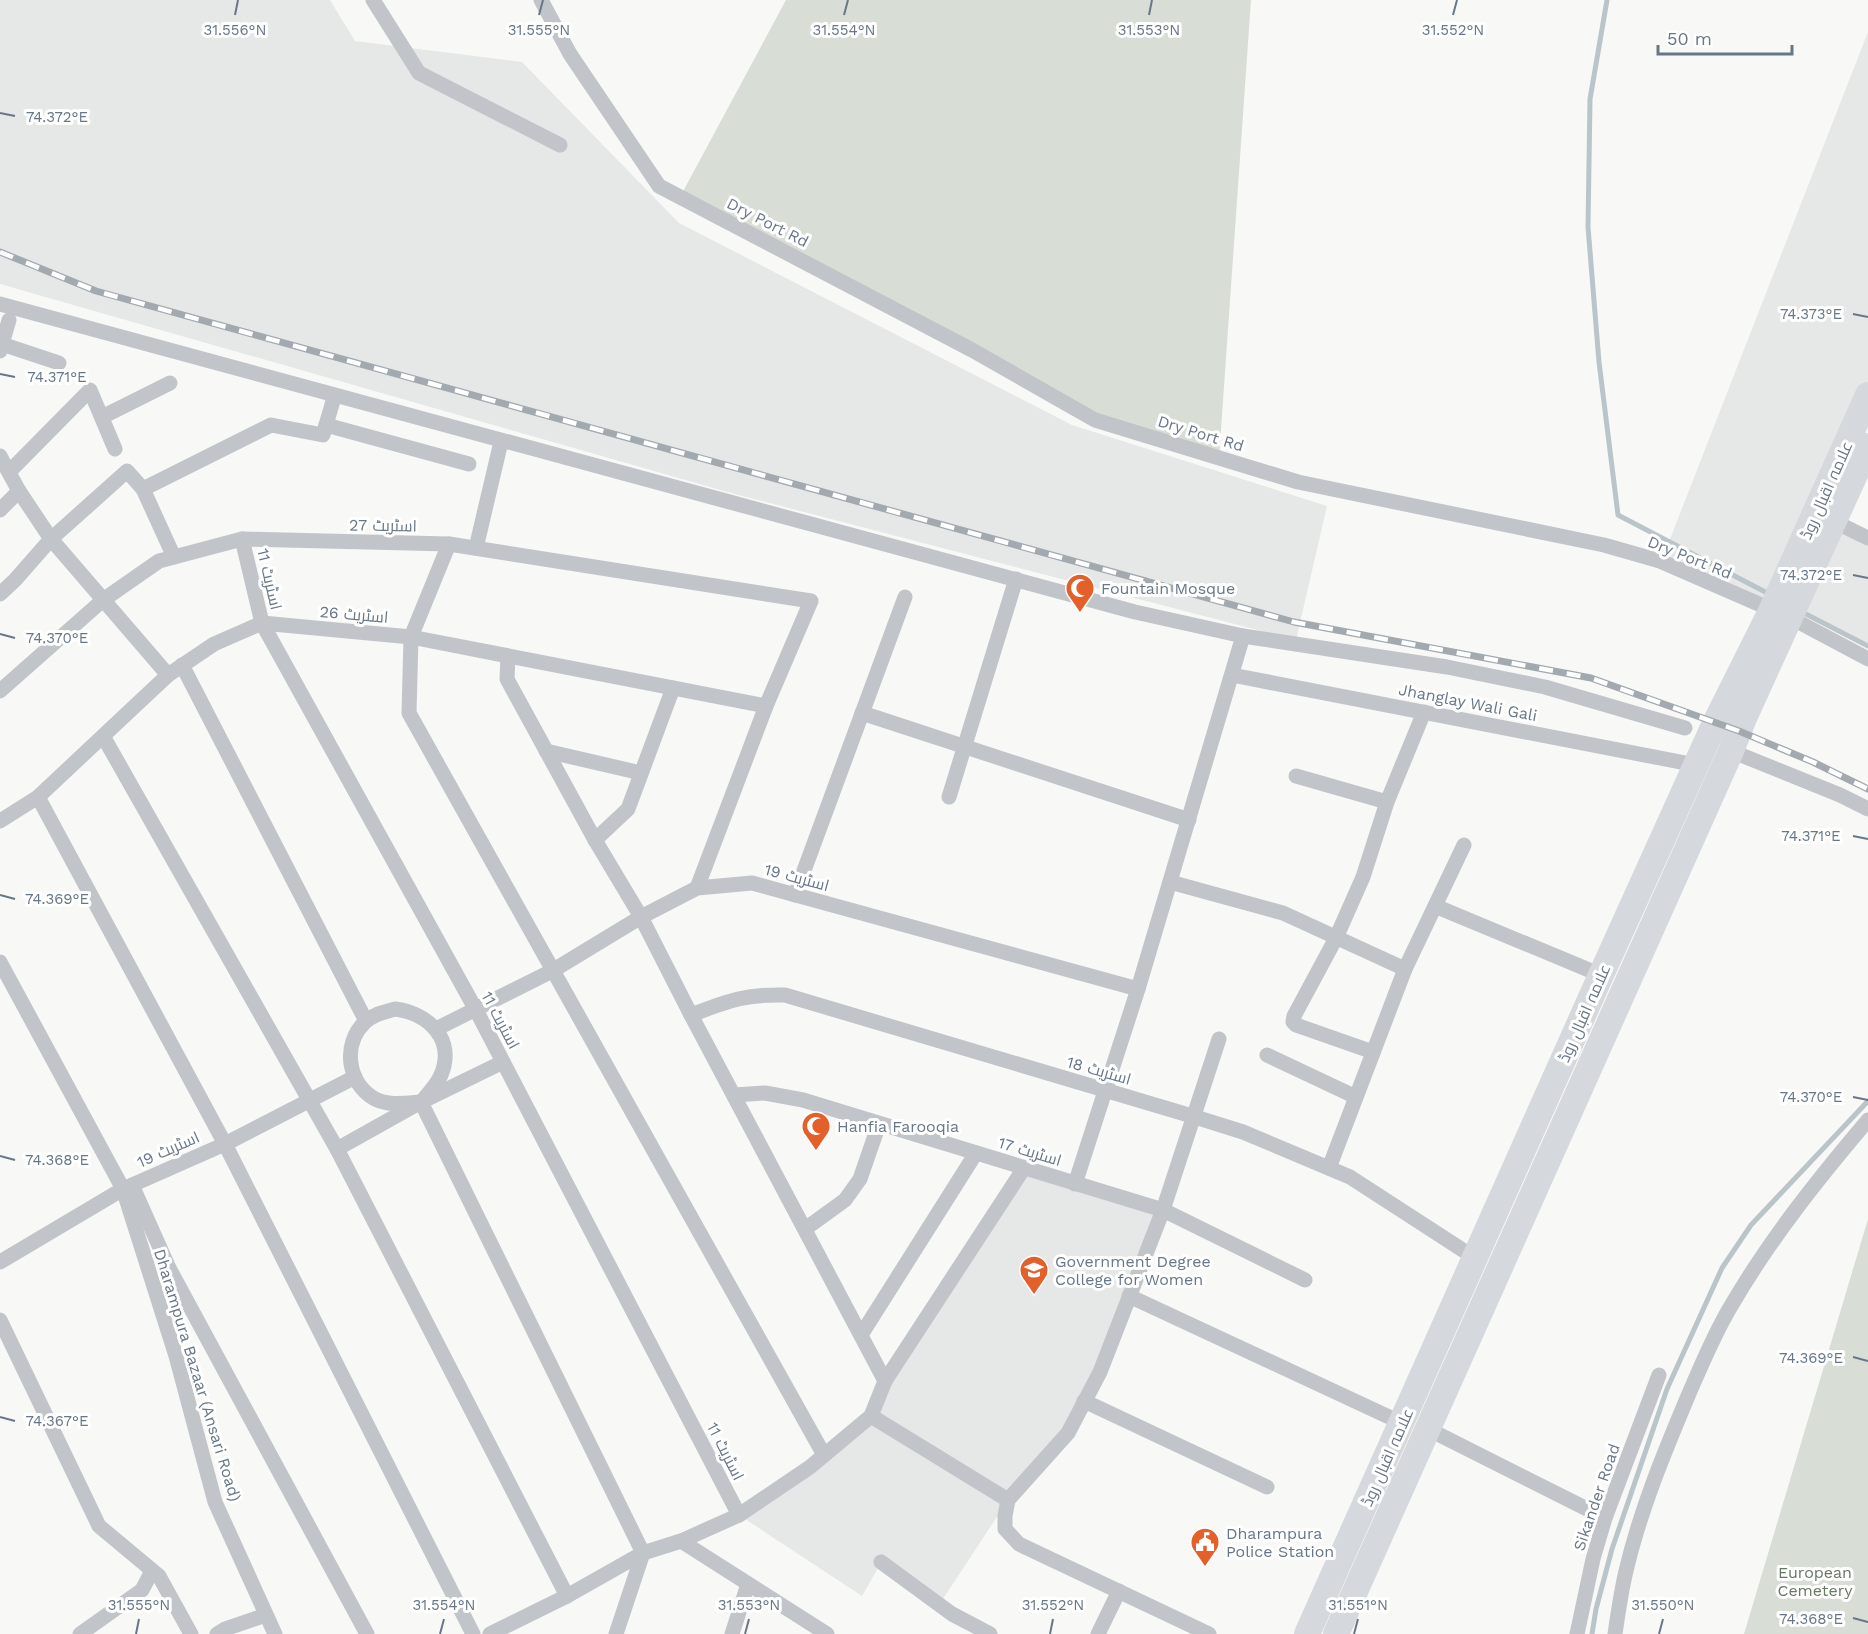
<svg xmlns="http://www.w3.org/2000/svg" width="1868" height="1634" font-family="'Work Sans',Cairo,sans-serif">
  <rect width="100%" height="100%" fill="#f8f8f6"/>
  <!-- built -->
  <g fill="#e6e7e7">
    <path d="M 0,0 L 330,0 L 355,41 L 522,62 L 679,223 L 1072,425 L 1327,506 L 1296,640 L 731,493 L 0,284 Z"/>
    <path d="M 1868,32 L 1868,387 L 1771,609 L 1663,557 Z"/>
    <path d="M 1838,524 L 1868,539 L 1868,646 L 1799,610 Z"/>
    <path d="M 1024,1168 L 1163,1210 L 1084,1401 L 1008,1500 L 939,1605 L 881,1563 L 862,1596 L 739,1515 L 871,1416 Z"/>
  </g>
  <!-- green -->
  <g fill="#d8ddd5">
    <path d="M 786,0 L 1251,0 L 1219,458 L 1095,420 L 680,197 Z"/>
    <path d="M 1868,1219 L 1868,1634 L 1744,1634 Z"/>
  </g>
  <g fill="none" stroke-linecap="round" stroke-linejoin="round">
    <!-- stream -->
    <g stroke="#bac5ca" stroke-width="5">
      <path d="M 1607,0 L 1590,99 L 1588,227 L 1599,362 L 1618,515 L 1771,595"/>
      <path d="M 1800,611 L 1868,646"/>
      <path d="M 1592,1634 L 1596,1609 L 1612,1549 L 1667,1389 L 1722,1268 L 1751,1225 L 1868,1101"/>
    </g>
    <!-- minor -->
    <g stroke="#c1c5ca" stroke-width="15">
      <path d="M 373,0 L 419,73 L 560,145"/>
      <path d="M 541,0 L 570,54 L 659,186 L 972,350 L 1095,420 L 1298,482 L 1604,545 L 1660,561 L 1791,618 L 1868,659"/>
      <path d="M 0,304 L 1135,612 L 1243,636 L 1138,989 L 1075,1184"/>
      <path d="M 2,344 L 59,363"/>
      <path d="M 0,351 L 9,320"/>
      <path d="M 102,417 L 170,383"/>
      <path d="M 326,425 L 469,464"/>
      <path d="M 0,456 L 19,491 L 51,539 L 168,675"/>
      <path d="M 9,472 L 90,390 L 115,449"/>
      <path d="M 143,489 L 271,425 L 323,435 L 333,401"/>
      <path d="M 0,510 L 19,491"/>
      <path d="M 1833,521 L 1868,538"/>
      <path d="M 242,539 L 262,623 L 476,1010 L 739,1515"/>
      <path d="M 449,544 L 411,637 L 409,713 L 824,1455"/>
      <path d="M 476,548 L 500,446"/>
      <path d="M 0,594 L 15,580 L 51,539 L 127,471 L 143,489 L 174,557"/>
      <path d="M 1243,636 L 1447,667 L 1545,687 L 1685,728"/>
      <path d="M 182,665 L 366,1021"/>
      <path d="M 1232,675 L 1696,765"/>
      <path d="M 0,691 L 103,600 L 159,561 L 242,539 L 449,544 L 811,601 L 766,706 L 697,888"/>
      <path d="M 862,713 L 1189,820"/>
      <path d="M 103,736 L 337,1149 L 567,1596"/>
      <path d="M 546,751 L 641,773"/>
      <path d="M 1731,751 L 1840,795 L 1868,809"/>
      <path d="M 1296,776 L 1387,802"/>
      <path d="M 38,797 L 225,1144 L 473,1634"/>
      <path d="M 949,797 L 1016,579"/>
      <path d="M 0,821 L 38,797 L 168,675 L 214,644 L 262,623 L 411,637 L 766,706"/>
      <path d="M 595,840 L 628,809 L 673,688"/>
      <path d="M 1170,882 L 1283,913 L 1405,969"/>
      <path d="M 795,895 L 905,597"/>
      <path d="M 1435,906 L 1601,975"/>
      <path d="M 0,962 L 123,1189 L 176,1356 L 215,1502 L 275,1634"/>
      <path d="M 395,1009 C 428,1013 456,1039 441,1075 C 437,1085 428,1094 421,1102 C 406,1103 389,1106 375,1099 C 347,1083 342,1044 365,1022 C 374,1014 384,1012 395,1009 Z"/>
      <path d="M 691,1015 C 728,1001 745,994 785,995 L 1192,1116 L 1243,1132 L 1350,1177 L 1475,1258"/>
      <path d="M 436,1029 L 552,971 L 641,917 L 697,888 L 752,883 L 1138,989"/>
      <path d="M 1373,1052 L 1296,1025 L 1293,1022 L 1294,1016 L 1336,938 L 1363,877 L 1387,802 L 1424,712"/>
      <path d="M 1267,1055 L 1356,1097"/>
      <path d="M 734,1095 L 765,1093 L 803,1100 L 1163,1210 L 1305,1280"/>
      <path d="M 421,1102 L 643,1553 L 616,1634"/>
      <path d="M 337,1149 L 421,1102 L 503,1062"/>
      <path d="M 1329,1168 L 1405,969 L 1464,845"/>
      <path d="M 132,1185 L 169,1268 L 367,1634"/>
      <path d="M 805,1229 L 845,1200 L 860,1179 L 879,1124"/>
      <path d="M 0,1262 L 123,1189 L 225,1144 L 355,1077"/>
      <path d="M 1129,1296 L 1402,1423"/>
      <path d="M 0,1320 L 99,1526 L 159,1576 L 191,1634"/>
      <path d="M 861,1335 L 976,1153"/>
      <path d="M 885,1381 L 1024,1168"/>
      <path d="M 1084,1401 L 1267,1487"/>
      <path d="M 871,1416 L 1008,1500 L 1005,1516 L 1005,1529 L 1019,1544 L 1209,1634"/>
      <path d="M 1428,1429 L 1605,1518"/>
      <path d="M 1008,1500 L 1068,1433 L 1100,1372 L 1163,1210 L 1219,1039"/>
      <path d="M 681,1541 L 827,1634"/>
      <path d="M 881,1562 L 952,1614 L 990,1634"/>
      <path d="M 80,1634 L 142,1590 L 152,1571"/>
      <path d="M 217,1634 L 225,1629 L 266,1615"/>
      <path d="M 490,1634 L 567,1596 L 643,1553 L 681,1541 L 739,1515 L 810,1467 L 871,1416 L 885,1381 L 691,1015 L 641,917 L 595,840 L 507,679 L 508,656"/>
      <path d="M 732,1634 L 748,1584"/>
      <path d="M 1098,1634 L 1119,1591"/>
      <path d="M 1577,1634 L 1593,1559 L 1605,1518 L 1659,1375"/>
      <path d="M 1615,1634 C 1618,1613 1621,1592 1626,1571 C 1640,1511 1664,1453 1688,1396 C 1701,1366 1714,1334 1731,1306 C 1770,1239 1818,1179 1868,1120"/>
    </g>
    <!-- primary -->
    <g stroke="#d5d9dd" stroke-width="26">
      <path d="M 1307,1634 L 1601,975 L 1715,723 L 1771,611 L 1868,395"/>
      <path d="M 1336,1634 L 1731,751 L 1744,718 L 1868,446"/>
    </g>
    <!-- rail casing -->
    <g stroke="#a2a9af" stroke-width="7">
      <path id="rail" d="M 0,252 L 96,291 L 1294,622 L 1591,678 L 1739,731 L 1813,762 L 1868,789"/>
    </g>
    <!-- rail -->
    <use href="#rail" stroke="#fff" stroke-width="4.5" stroke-dasharray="14" stroke-linecap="butt"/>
  </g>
  <!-- ticks -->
  <path fill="none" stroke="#677787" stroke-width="2" d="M 235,15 L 238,0M 539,15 L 543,0M 844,15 L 848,0M 1149,15 L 1152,0M 1453,15 L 1457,0M 0,113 L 15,116M 1853,314 L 1868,317M 0,374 L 15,377M 1853,575 L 1868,578M 0,634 L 15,638M 1853,836 L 1868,839M 0,895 L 15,899M 1853,1097 L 1868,1100M 0,1156 L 15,1160M 1853,1357 L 1868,1361M 0,1417 L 15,1421M 1853,1618 L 1868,1622M 136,1634 L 139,1619M 440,1634 L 444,1619M 745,1634 L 749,1619M 1050,1634 L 1053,1619M 1354,1634 L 1358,1619M 1659,1634 L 1663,1619"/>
  <!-- icons -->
  <defs>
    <g id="mosque-pin" transform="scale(1.5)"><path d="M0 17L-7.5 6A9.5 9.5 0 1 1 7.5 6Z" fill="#e3602b" stroke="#fff"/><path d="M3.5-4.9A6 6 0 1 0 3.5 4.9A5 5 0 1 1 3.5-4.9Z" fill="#fff"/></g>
    <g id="university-pin" transform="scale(1.5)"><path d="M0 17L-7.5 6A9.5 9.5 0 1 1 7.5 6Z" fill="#e3602b" stroke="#fff"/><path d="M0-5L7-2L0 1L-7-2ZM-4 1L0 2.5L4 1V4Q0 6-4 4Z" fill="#fff"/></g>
    <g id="civic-pin" transform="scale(1.5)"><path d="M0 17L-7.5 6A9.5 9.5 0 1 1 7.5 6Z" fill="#e3602b" stroke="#fff"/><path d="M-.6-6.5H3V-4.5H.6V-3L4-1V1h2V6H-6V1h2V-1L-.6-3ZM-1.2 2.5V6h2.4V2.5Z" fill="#fff"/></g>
  </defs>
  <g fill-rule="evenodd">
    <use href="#mosque-pin" x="1080" y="588"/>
    <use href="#mosque-pin" x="816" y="1126"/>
    <use href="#university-pin" x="1034" y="1270"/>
    <use href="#civic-pin" x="1205" y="1542"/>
  </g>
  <g text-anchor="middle" stroke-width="6" stroke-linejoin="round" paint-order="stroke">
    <!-- street labels -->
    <g font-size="16" fill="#677787" stroke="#fff">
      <text transform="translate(768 222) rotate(27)" y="6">Dry Port Rd</text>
      <text transform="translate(1201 433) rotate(17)" y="6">Dry Port Rd</text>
      <text transform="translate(1826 490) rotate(-66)" y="6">علامہ اقبال روڈ</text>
      <text transform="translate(383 525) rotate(1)" y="6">اسٹریٹ 27</text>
      <text transform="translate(1690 557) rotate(22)" y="6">Dry Port Rd</text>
      <text transform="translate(270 579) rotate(77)" y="6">اسٹریٹ 11</text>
      <text transform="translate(354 614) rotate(5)" y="6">اسٹریٹ 26</text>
      <text transform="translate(1468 702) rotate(11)" y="6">Jhanglay Wali Gali</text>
      <text transform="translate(797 877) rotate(15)" y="6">اسٹریٹ 19</text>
      <text transform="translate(1584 1013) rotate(-66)" y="6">علامہ اقبال روڈ</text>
      <text transform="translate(501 1020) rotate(62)" y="6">اسٹریٹ 11</text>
      <text transform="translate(1099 1070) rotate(16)" y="6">اسٹریٹ 18</text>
      <text transform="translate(168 1149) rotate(-24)" y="6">اسٹریٹ 19</text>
      <text transform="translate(1030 1151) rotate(17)" y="6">اسٹریٹ 17</text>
      <text transform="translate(198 1375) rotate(73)" y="6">Dharampura Bazaar (Ansari Road)</text>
      <text transform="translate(726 1451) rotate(63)" y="6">اسٹریٹ 11</text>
      <text transform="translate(1387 1457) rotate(-66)" y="6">علامہ اقبال روڈ</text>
      <text transform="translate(1596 1497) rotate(-71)" y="6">Sikander Road</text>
    </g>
    <!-- poi labels -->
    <g font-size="16" fill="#677787" stroke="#fff" text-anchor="start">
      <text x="1101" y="594">Fountain Mosque</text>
      <text x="837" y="1132">Hanfia Farooqia</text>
      <text x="1055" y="1267">Government Degree<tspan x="1055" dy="18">College for Women</tspan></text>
      <text x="1226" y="1539">Dharampura<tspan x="1226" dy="18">Police Station</tspan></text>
    </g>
    <!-- park labels -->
    <g font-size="16" fill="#667962" stroke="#fff">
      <text x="1815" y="1578">European<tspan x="1815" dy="18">Cemetery</tspan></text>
    </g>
  </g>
  <g font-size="15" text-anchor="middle" fill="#677787" stroke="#fff" stroke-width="6" stroke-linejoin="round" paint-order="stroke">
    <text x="235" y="35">31.556°N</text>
    <text x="539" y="35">31.555°N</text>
    <text x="844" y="35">31.554°N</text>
    <text x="1149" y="35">31.553°N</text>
    <text x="1453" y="35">31.552°N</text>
    <text x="57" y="122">74.372°E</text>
    <text x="1811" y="319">74.373°E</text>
    <text x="57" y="382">74.371°E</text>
    <text x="1811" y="580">74.372°E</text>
    <text x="57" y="643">74.370°E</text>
    <text x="1811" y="841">74.371°E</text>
    <text x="57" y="904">74.369°E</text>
    <text x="1811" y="1102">74.370°E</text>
    <text x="57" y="1165">74.368°E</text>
    <text x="1811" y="1363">74.369°E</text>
    <text x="57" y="1426">74.367°E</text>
    <text x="139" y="1610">31.555°N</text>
    <text x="444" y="1610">31.554°N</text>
    <text x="749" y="1610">31.553°N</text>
    <text x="1053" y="1610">31.552°N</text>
    <text x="1358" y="1610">31.551°N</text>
    <text x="1663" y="1610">31.550°N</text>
    <text x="1811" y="1624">74.368°E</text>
  </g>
  <!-- scale -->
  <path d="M1658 45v9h134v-9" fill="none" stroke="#677787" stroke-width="3"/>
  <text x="1667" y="45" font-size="18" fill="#677787" stroke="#ffffff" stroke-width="4.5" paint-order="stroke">50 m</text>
</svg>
